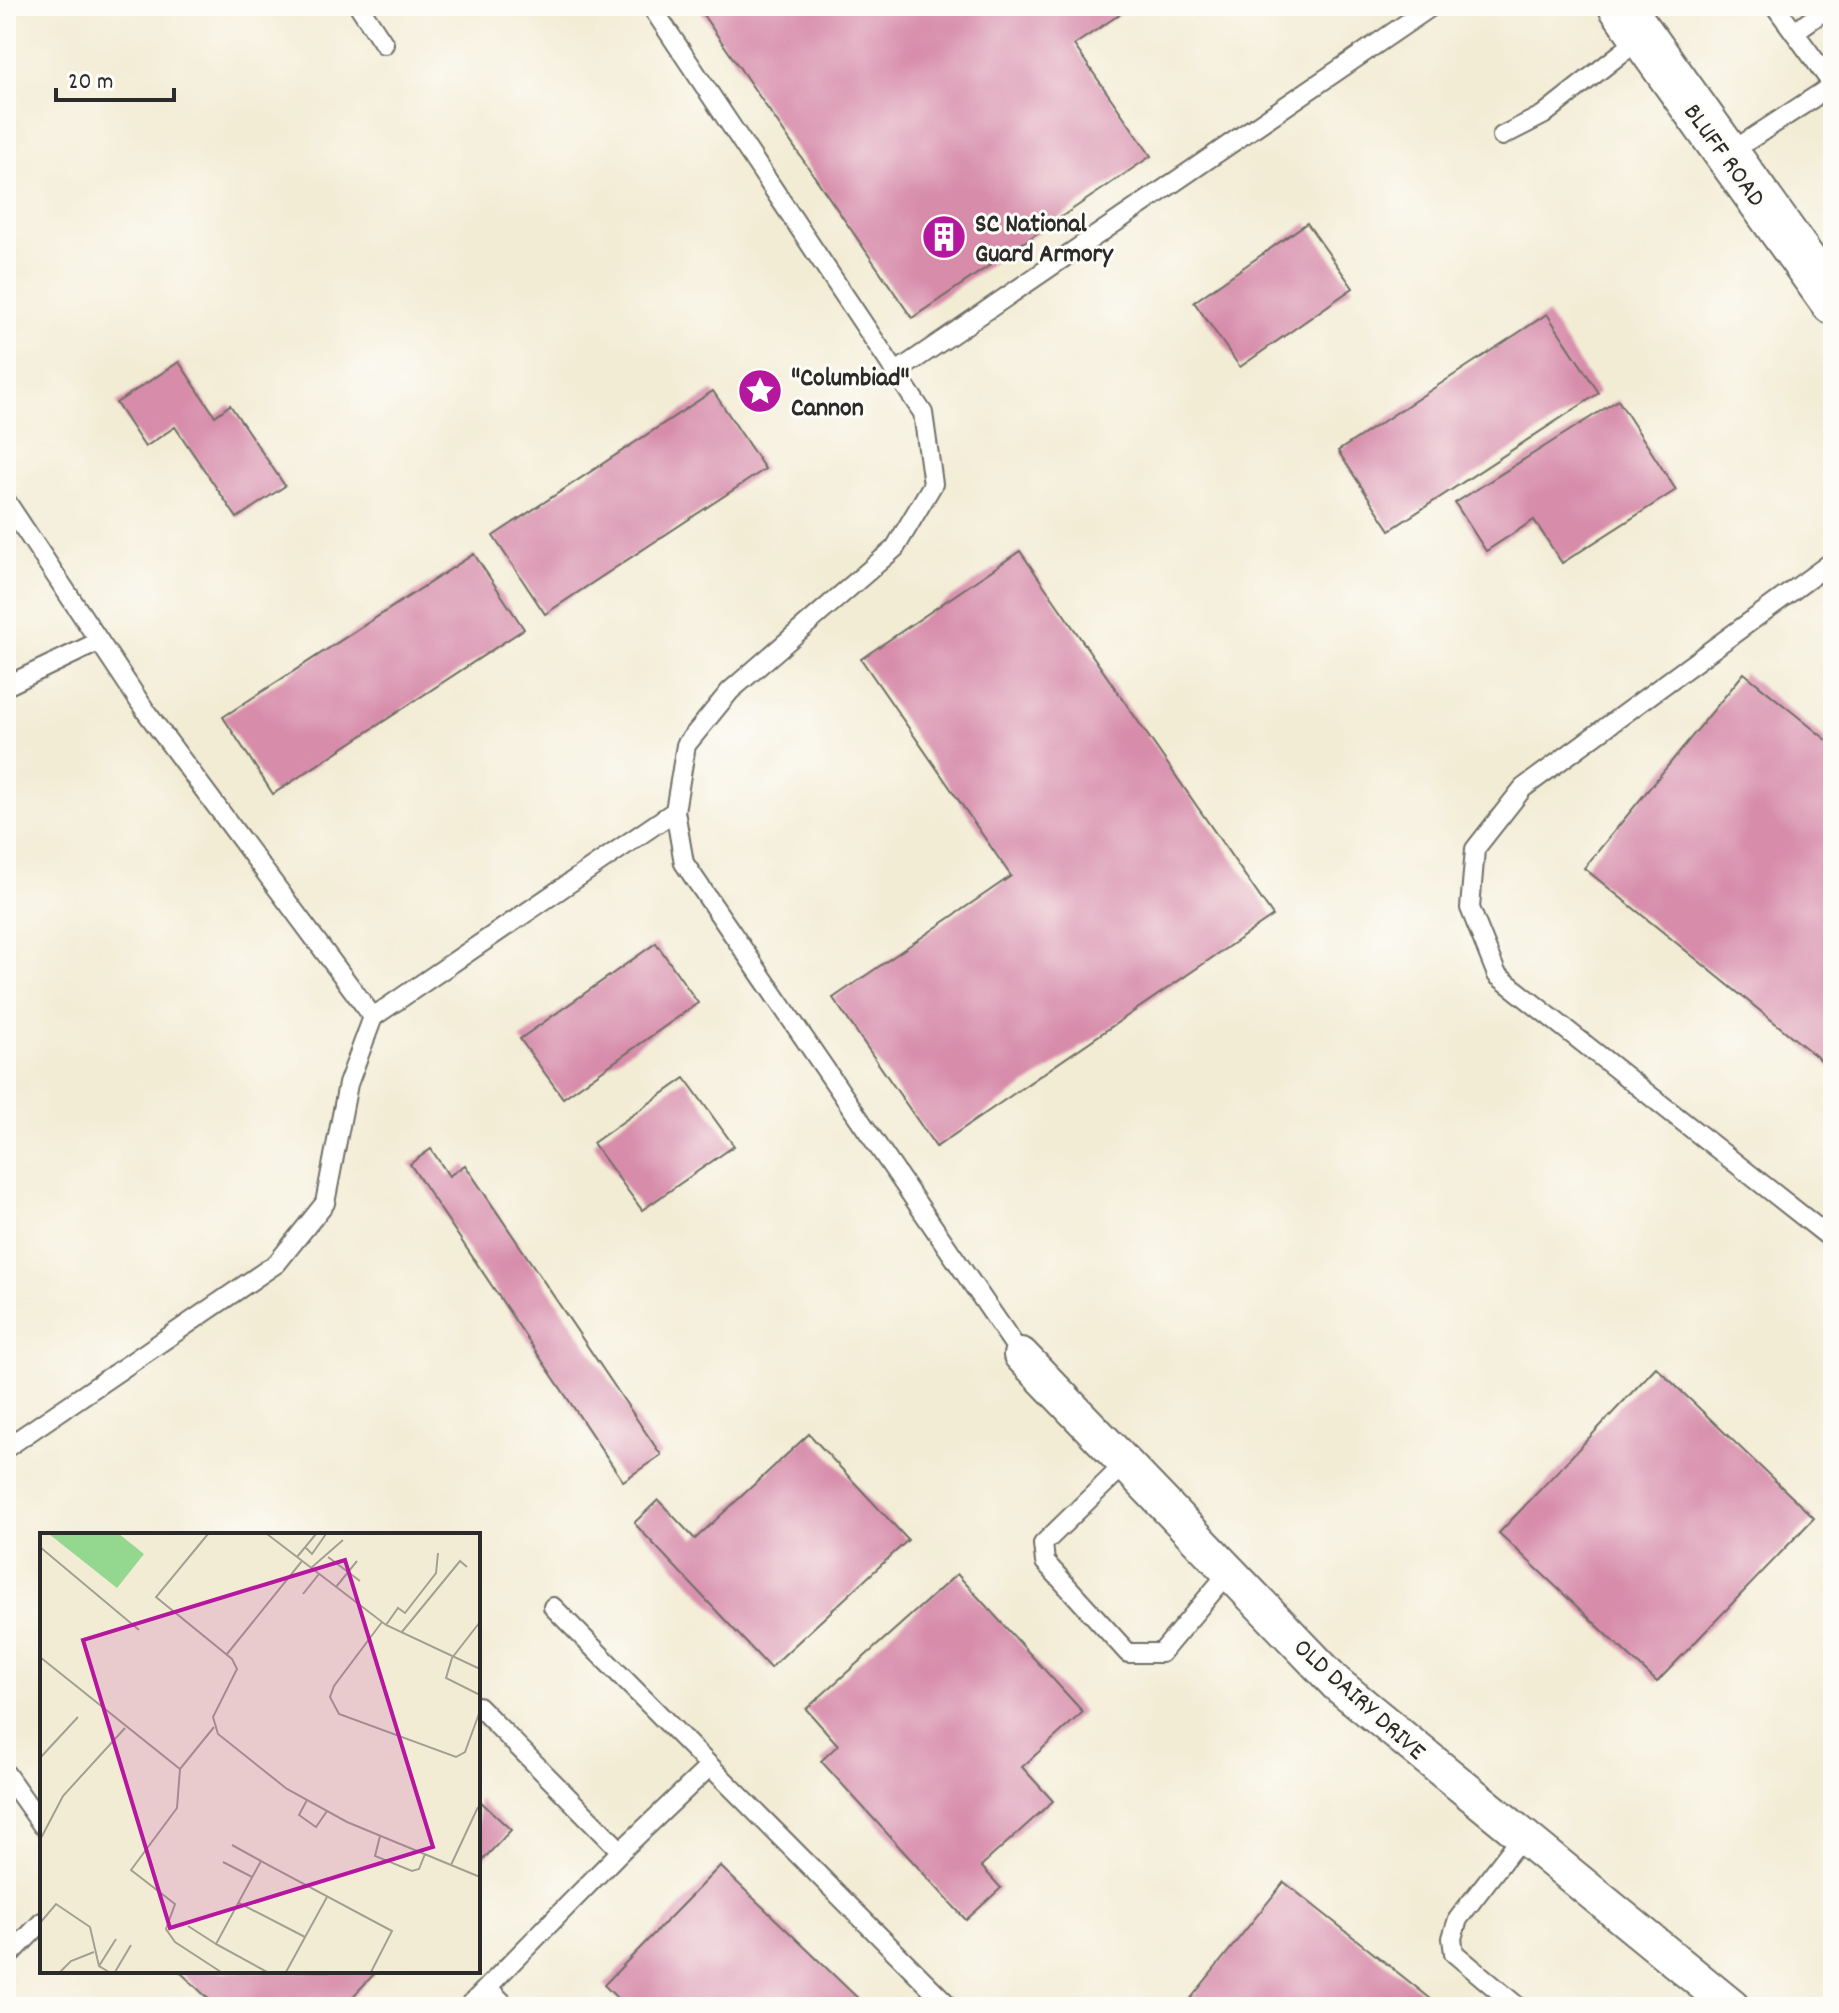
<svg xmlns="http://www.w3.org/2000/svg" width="1839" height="2013" font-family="Dekko,sans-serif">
  <rect width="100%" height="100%" fill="#fdfcf7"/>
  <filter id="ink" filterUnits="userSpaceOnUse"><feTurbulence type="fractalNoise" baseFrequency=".0125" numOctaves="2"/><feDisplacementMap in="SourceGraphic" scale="16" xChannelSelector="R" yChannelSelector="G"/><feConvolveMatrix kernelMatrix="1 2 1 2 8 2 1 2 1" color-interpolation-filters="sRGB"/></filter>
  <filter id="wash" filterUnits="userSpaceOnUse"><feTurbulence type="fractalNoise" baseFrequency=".006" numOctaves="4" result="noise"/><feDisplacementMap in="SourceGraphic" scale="32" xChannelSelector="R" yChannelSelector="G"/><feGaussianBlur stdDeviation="1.8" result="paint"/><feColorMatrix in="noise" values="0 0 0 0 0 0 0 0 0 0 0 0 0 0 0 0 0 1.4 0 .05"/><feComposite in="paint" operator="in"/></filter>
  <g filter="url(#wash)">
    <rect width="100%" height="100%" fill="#f3ecd5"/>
    <g id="blocks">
      <!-- building -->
      <g fill="#d78caa">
        <path d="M 697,6 L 1132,6 L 1074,45 L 1151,156 L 912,318 Z"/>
        <path d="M 1307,223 L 1353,288 L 1240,367 L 1194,302 Z"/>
        <path d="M 1547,314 L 1599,393 L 1390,530 L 1338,451 Z"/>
        <path d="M 179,362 L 215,416 L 230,405 L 285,486 L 237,518 L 175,427 L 145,447 L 116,403 Z"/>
        <path d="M 713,391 L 765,469 L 545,614 L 493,536 Z"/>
        <path d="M 1618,400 L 1676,490 L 1562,563 L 1534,520 L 1486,551 L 1455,503 Z"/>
        <path d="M 1020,551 L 1273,916 L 936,1147 L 833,998 L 1011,876 L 861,659 Z"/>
        <path d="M 474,554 L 524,629 L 273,794 L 223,717 Z"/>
        <path d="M 1744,673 L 1833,745 L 1833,1070 L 1584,868 Z"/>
        <path d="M 656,943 L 698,1003 L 563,1098 L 520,1039 Z"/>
        <path d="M 685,1078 L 734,1146 L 642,1210 L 593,1143 Z"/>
        <path d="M 431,1149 L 449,1176 L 465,1165 L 661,1455 L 623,1481 L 410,1164 Z"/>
        <path d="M 1656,1367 L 1814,1518 L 1657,1682 L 1499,1533 Z"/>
        <path d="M 809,1434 L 908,1540 L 770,1668 L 634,1523 L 658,1500 L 695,1539 Z"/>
        <path d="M 957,1574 L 1083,1712 L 1022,1767 L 1053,1801 L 981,1866 L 1001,1888 L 966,1920 L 821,1761 L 838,1745 L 806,1709 Z"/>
        <path d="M 478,1799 L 511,1830 L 478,1865 Z"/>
        <path d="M 720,1866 L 867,2007 L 626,2007 L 604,1985 Z"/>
        <path d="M 1284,1882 L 1441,2007 L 1184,2007 Z"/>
        <path d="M 179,1971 L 377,1971 L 343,2007 L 217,2007 Z"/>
      </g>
    </g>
  </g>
  <g filter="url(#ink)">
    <use href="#blocks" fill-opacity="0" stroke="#716f66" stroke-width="2"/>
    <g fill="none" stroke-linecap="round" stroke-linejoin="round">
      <!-- service casing -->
      <g stroke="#716f66" stroke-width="22">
        <g id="service">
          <path d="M 359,6 L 384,44"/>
          <path d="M 651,6 L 923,413 L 933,484 L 895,548 L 730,691 L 686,745 L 675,811 L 684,863 L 1021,1355"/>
          <path d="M 1775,6 L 1833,85"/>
          <path d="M 1794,32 L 1831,6"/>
          <path d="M 1502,136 L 1543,115 L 1643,36"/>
          <path d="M 1726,155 L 1833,85"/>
          <path d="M 895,373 L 1432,6"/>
          <path d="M 6,501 L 147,713 L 373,1017 L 675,811"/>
          <path d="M 1833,561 L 1523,788 L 1475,849 L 1470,908 L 1497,975 L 1833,1240"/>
          <path d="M 6,686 L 98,642"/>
          <path d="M 6,1448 L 277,1263 L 325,1203 L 348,1084 L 373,1017"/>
          <path d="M 1125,1464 L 1043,1544 L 1045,1562 L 1128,1653 L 1161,1653 L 1229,1572"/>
          <path d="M 553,1607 L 710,1766"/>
          <path d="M 478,1706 L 621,1851"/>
          <path d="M 6,1774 L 42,1825"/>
          <path d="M 6,1959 L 42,1922"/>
          <path d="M 488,1988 L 507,2007"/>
          <path d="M 468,2007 L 621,1851 L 710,1766 L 950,2007"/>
          <path d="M 1518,2007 L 1454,1953 L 1452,1938 L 1458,1919 L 1522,1836"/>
        </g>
      </g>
      <!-- minor casing -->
      <g stroke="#716f66" stroke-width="38">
        <path id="minor" d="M 1021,1355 L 1337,1684 L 1732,2007"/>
      </g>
      <!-- secondary casing -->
      <g stroke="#716f66" stroke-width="48">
        <path id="secondary" d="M 1621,6 L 1833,302"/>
      </g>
      <!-- service -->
      <use href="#service" stroke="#fff" stroke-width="18"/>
      <!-- minor -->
      <use href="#minor" stroke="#fff" stroke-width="34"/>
      <!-- secondary -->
      <use href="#secondary" stroke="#fff" stroke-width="44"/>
    </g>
  </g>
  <!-- icons -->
  <defs>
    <g id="building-disc" transform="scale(2.3)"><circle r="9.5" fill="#b5179e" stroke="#fdfcf7"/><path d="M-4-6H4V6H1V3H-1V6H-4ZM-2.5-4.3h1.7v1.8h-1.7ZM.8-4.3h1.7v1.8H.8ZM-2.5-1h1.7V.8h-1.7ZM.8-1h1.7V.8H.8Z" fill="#fff"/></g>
    <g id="sight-disc" transform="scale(2.3)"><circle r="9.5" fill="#b5179e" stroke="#fdfcf7"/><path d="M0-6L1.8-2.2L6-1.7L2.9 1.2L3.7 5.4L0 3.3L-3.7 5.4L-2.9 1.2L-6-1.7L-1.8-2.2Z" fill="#fff"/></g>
  </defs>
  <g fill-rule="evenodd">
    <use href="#building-disc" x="944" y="237"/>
    <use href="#sight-disc" x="760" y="391"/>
  </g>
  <g text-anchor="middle" stroke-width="6" stroke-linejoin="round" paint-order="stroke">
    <!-- street labels -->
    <g font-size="26" fill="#2b2b2b" stroke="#fdfcf7">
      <text transform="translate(1726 154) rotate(54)" y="9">BLUFF ROAD</text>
      <text transform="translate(1361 1698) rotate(42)" y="9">OLD DAIRY DRIVE</text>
    </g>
    <!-- poi labels -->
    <g font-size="26" font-weight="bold" fill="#2b2b2b" stroke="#fdfcf7" text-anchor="start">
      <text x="975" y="231">SC National<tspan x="975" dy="30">Guard Armory</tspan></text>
      <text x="791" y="385">"Columbiad"<tspan x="791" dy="30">Cannon</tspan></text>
    </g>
  </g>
  <!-- overview -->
  <g transform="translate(40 1533)">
    <rect width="440" height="440" fill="#f3ecd5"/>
    <path d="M 9,1 L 79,1 L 104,21 L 77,55 Z" fill="#94d78e"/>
    <path fill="none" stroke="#a39f91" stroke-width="2" d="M 168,1 L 116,64 L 192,126 L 197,136 L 173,184 L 178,201 L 247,256 L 307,289 L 440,344M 227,1 L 346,92 L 440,136M 0,14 L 99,97M 265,14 L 272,21 L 286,1M 257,24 L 276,1M 288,24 L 320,48M 271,35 L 303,7M 296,54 L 317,28M 263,61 L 279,41M 342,89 L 294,153 L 290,164 L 299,181 L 416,224 L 425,219 L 440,178M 440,89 L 412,125 L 406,145 L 440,162M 346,92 L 358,75 L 365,80 L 396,40 L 398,20M 361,100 L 420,28 L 427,34M 187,121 L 262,28M 0,124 L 140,236 L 174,194M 0,225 L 38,184M 140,236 L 137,275 L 91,337 L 135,371 L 126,396 L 135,409 L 181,439M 267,267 L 259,282 L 276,294 L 287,278M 340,303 L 335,323 L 372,338 L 379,336 L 385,321M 0,307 L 23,263 L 85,195M 192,312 L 221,328M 183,329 L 212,344M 411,332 L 438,274M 199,370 L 265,404M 0,390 L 16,371 L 50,394 L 59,433 L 69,439M 148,393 L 176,411M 59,433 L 76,406M 20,439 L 31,428 L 54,419M 75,439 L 91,412M 227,439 L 176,411 L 221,328 L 352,398 L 331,439M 246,439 L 287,364"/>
    <path fill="#b5179e" fill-opacity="0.15" stroke="#b5179e" stroke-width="4" d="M 305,27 L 393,314 L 130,395 L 43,107 Z"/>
    <rect width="440" height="440" fill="none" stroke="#2b2b2b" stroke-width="4"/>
  </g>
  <!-- margin -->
  <rect width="1839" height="2013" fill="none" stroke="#fdfcf7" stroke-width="32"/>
  <!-- scale -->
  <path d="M56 88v12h118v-12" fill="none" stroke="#2b2b2b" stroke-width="4"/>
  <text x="68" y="88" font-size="24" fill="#2b2b2b" stroke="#fdfcf7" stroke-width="6" paint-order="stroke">20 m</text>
</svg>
